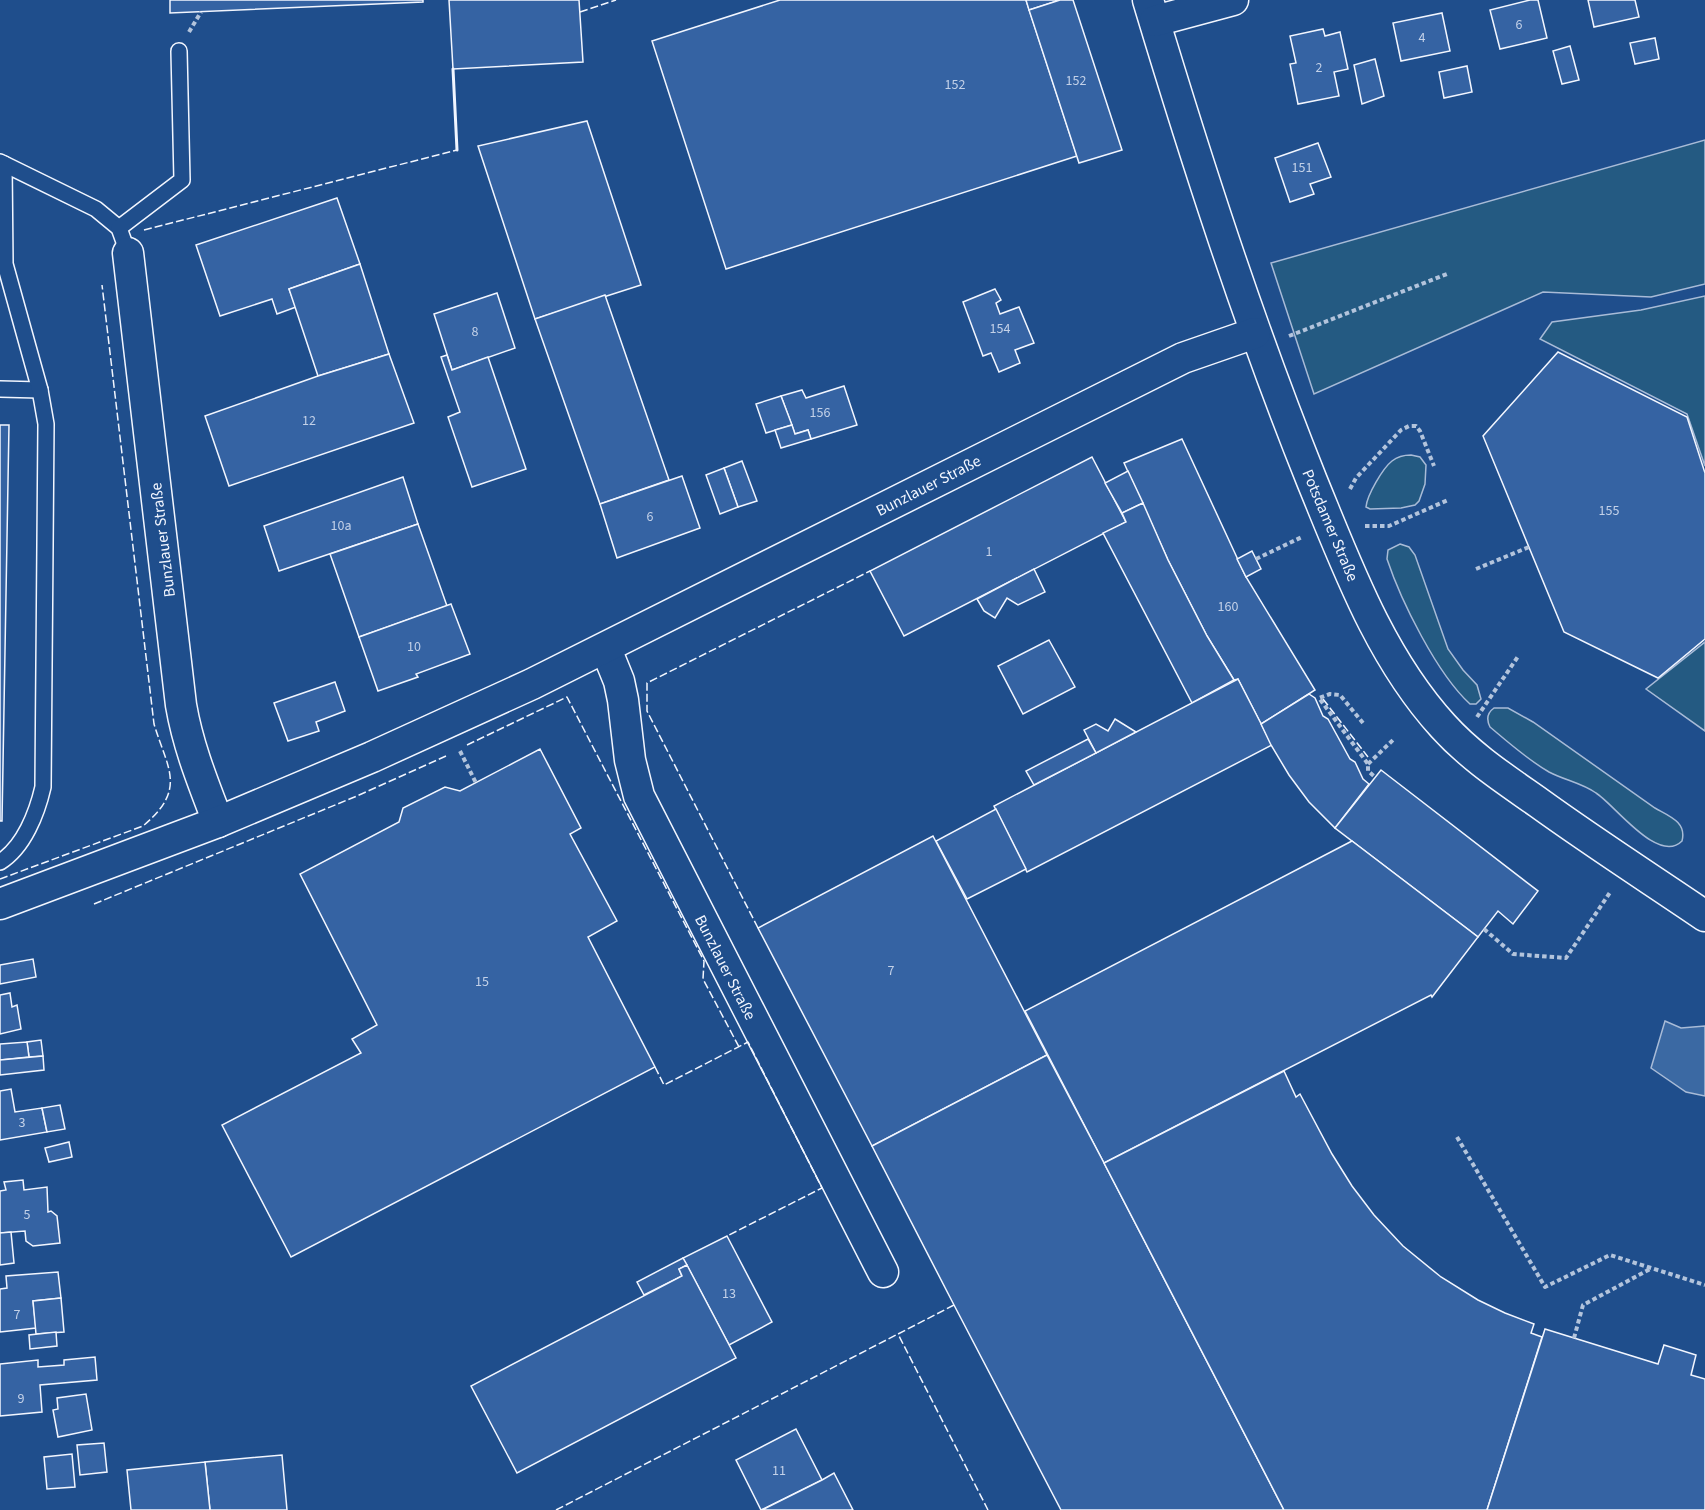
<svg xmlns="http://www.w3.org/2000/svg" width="1705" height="1510" font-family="'Source Sans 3',sans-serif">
  <rect width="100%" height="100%" fill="#1f4e8c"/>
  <!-- green -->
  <g fill="#245a82" stroke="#a8bbd7" stroke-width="1.5">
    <path d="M 1705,140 L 1705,284 L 1651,297 L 1543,292 L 1314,394 L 1271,263 Z"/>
    <path d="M 1705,296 L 1705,466 L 1687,414 L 1540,339 L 1552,322 L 1641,310 Z"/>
    <path d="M 1411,455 L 1420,457 L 1426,465 L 1425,484 L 1419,501 L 1415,505 L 1401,508 L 1370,509 L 1366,507 C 1367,495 1383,468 1392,461 C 1397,457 1405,455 1411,455 Z"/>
    <path d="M 1400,544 L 1409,547 L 1415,555 L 1448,649 L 1463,670 L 1477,685 L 1481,699 L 1476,704 L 1470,704 C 1437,674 1401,601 1387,559 L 1388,550 Z"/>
    <path d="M 1705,642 L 1705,731 L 1646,689 Z"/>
    <path d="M 1494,708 L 1508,708 L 1533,722 L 1655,808 C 1669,816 1687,822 1682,841 C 1658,865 1614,804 1596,793 C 1582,783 1564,780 1549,772 C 1528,760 1509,743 1490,727 C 1486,719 1487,713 1494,708 Z"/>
  </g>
  <!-- water -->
  <path fill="#3b69a3" stroke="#a8bbd7" stroke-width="1.5" d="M 1665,1021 L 1681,1028 L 1705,1026 L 1705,1096 L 1686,1092 L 1651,1068 Z"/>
  <!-- building -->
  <g fill="#3563a3" stroke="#f2f6ff" stroke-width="1.5">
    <path d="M 170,0 L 423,0 L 423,2 L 170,13 Z"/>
    <path d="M 449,0 L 579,0 L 583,62 L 453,69 Z"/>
    <path d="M 780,0 L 1026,0 L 1077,156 L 726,269 L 652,41 Z"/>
    <path d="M 1026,0 L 1060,0 L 1029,10 Z"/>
    <path d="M 1060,0 L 1073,0 L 1122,150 L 1079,163 L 1029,10 Z"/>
    <path d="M 1530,0 L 1538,0 L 1547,38 L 1500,49 L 1490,10 Z"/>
    <path d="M 1588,0 L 1635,0 L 1639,17 L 1594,27 Z"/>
    <path d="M 1442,13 L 1450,51 L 1401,61 L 1393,23 Z"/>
    <path d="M 1323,29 L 1325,36 L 1340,32 L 1348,69 L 1334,72 L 1339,96 L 1298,104 L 1290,64 L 1296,63 L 1290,36 Z"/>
    <path d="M 1655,38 L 1659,59 L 1635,64 L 1630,43 Z"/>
    <path d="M 1570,46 L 1579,80 L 1562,84 L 1553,51 Z"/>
    <path d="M 1375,59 L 1384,96 L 1362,104 L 1354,65 Z"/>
    <path d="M 1467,66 L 1472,92 L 1444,98 L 1439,72 Z"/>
    <path d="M 587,121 L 641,285 L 535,319 L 478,146 Z"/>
    <path d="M 1318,143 L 1331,177 L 1310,184 L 1314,194 L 1290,202 L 1275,158 Z"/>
    <path d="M 337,198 L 360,264 L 289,289 L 296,307 L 277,314 L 272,299 L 220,316 L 196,245 Z"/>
    <path d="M 360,264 L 389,354 L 318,376 L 289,289 Z"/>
    <path d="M 995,289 L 1001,300 L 996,303 L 1000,314 L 1019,307 L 1034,343 L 1015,350 L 1020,363 L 999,372 L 991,353 L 983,356 L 963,302 Z"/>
    <path d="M 497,293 L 515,348 L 452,370 L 434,314 Z"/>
    <path d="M 605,295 L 669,480 L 600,504 L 535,319 Z"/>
    <path d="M 1558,352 L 1687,417 L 1705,473 L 1705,639 L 1658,678 L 1564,632 L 1483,436 Z"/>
    <path d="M 389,354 L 414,423 L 229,486 L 205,416 L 318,376 Z"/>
    <path d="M 447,355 L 452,370 L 488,357 L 526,469 L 472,487 L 448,417 L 460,412 L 441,357 Z"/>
    <path d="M 844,386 L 857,425 L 811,439 L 808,430 L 795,434 L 781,396 L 802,390 L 806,398 Z"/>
    <path d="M 781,396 L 792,425 L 766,433 L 756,404 Z"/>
    <path d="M 0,425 L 9,425 L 2,821 L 0,821 Z"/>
    <path d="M 792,425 L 795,434 L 808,430 L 811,439 L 781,448 L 775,430 Z"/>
    <path d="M 1182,439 L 1246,577 L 1315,690 L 1261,724 L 1238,679 L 1234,680 L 1207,636 L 1168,560 L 1124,463 Z"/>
    <path d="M 1092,457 L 1126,522 L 904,636 L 870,571 Z"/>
    <path d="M 742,461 L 757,501 L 738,507 L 724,468 Z"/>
    <path d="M 724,468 L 738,507 L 720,514 L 706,475 Z"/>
    <path d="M 1128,471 L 1143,503 L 1122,513 L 1105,483 Z"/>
    <path d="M 682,476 L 700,528 L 617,558 L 600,504 Z"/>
    <path d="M 403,477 L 418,524 L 279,571 L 264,526 Z"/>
    <path d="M 1143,503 L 1168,560 L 1207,636 L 1234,680 L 1192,703 L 1103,533 L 1126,522 L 1122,513 Z"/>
    <path d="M 418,524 L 447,606 L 359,637 L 330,554 Z"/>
    <path d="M 1252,551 L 1261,569 L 1246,577 L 1237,559 Z"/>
    <path d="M 1034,569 L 1045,592 L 1018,605 L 1007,598 L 995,618 L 984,611 L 977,599 Z"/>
    <path d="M 451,604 L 470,654 L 416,674 L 418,677 L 378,691 L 359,637 Z"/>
    <path d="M 1049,640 L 1075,687 L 1023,714 L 998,666 Z"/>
    <path d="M 1238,679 L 1272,745 L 1027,872 L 994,806 Z"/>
    <path d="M 335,682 L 345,711 L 316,722 L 319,731 L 288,741 L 274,703 Z"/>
    <path d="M 1309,694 L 1315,698 L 1323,716 L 1328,719 L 1350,759 L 1355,762 L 1363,779 L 1369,784 L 1335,828 L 1309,802 L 1289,775 L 1271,745 L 1261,724 Z"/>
    <path d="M 1115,719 L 1136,732 L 1096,753 L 1084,730 L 1096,724 L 1108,731 Z"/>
    <path d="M 1088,739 L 1096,753 L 1034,785 L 1026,771 Z"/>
    <path d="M 540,749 L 581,828 L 570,834 L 617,921 L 588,937 L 655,1067 L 291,1257 L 222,1125 L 361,1053 L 352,1039 L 377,1025 L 300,874 L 399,822 L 403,808 L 445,787 L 460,791 Z"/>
    <path d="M 1381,770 L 1538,891 L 1513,924 L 1498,911 L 1478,937 L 1335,828 Z"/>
    <path d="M 996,809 L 1026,869 L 967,899 L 936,841 Z"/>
    <path d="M 933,836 L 1047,1055 L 872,1146 L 758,928 Z"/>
    <path d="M 1352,841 L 1478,937 L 1432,997 L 1431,995 L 1104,1163 L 1025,1011 Z"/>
    <path d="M 33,959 L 36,977 L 0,984 L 0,965 Z"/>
    <path d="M 10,993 L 12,1007 L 17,1005 L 21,1029 L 0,1034 L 0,995 Z"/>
    <path d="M 41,1040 L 43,1056 L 29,1057 L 27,1042 Z"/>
    <path d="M 27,1042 L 29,1057 L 0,1060 L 0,1044 Z"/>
    <path d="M 1047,1055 L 1104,1163 L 1284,1510 L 1061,1510 L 954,1305 L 872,1146 Z"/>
    <path d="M 43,1056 L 44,1070 L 0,1075 L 0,1060 Z"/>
    <path d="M 1284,1071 L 1296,1097 L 1300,1094 L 1332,1154 L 1352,1186 L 1374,1215 L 1403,1246 L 1441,1277 L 1478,1300 L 1505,1313 L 1534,1324 L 1531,1333 L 1542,1337 L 1487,1510 L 1284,1510 L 1104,1163 Z"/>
    <path d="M 11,1089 L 15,1112 L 42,1108 L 47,1132 L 0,1140 L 0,1091 Z"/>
    <path d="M 60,1105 L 65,1129 L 47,1132 L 42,1108 Z"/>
    <path d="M 69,1142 L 72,1157 L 49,1162 L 45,1148 Z"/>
    <path d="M 23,1180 L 24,1190 L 47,1187 L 48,1212 L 51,1211 L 57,1216 L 60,1243 L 33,1246 L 26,1241 L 25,1231 L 0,1233 L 0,1191 L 6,1190 L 4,1182 Z"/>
    <path d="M 11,1232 L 14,1263 L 0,1265 L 0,1233 Z"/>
    <path d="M 727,1236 L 772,1322 L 729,1345 L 683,1258 Z"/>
    <path d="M 683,1258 L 687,1265 L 679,1269 L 682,1276 L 644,1295 L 637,1282 Z"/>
    <path d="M 687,1265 L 736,1358 L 517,1473 L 471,1386 L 682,1276 L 679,1269 Z"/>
    <path d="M 58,1272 L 61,1298 L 33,1301 L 36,1328 L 0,1332 L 0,1289 L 7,1288 L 6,1276 Z"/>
    <path d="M 61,1298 L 64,1332 L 36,1334 L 33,1301 Z"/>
    <path d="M 1545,1329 L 1658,1364 L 1664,1345 L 1696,1355 L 1691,1375 L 1705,1379 L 1705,1510 L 1487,1510 Z"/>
    <path d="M 56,1332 L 57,1346 L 30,1349 L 29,1335 Z"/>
    <path d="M 95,1357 L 97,1380 L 40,1385 L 42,1412 L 0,1416 L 0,1364 L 38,1360 L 38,1367 L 64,1365 L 64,1360 Z"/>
    <path d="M 86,1394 L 92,1430 L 58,1437 L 53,1410 L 58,1409 L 57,1398 Z"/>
    <path d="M 796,1429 L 822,1480 L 761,1510 L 736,1460 Z"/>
    <path d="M 104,1443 L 107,1472 L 80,1475 L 77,1445 Z"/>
    <path d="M 72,1454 L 75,1487 L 47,1489 L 44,1457 Z"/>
    <path d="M 282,1455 L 287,1510 L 210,1510 L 205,1462 Z"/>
    <path d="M 205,1462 L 210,1510 L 131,1510 L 127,1470 Z"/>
    <path d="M 834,1473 L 853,1510 L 762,1510 L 822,1480 Z"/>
  </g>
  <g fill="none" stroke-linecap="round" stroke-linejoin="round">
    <!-- service casing -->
    <g stroke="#f2f6ff" stroke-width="18">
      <g id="service">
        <path d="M 0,162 L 96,209 L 119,228 L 128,253"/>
        <path d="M 119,228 L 182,180 L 179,51"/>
        <path d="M 0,389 L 40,390"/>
        <path d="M 0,862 C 24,847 37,813 43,787 L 46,424 L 40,390 L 5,264 L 4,164"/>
      </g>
    </g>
    <!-- minor casing -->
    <g stroke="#f2f6ff" stroke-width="33">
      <g id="minor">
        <path d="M 1148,0 C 1197,163 1249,324 1312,481 C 1347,566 1380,657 1443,726 C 1471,757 1505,779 1539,803 C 1593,842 1649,878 1705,916"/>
        <path d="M 1155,21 L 1233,0"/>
        <path d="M 128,253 L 181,705 C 188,746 203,783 218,822"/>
        <path d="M 606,649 L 619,681 L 623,700 L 630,760 L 639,796 L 883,1272"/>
        <path d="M 0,904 L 218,822 L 372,757 L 532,684 L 1183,358 L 1255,333"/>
      </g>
    </g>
    <!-- path -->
    <g stroke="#b3c4dc" stroke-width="4" stroke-dasharray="4.5 3" stroke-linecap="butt">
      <path d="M 189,32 L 201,12"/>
      <path d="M 1289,336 L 1447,274"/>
      <path d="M 1350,489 L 1356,478 L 1401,430 L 1409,426 L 1416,426 L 1420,431 L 1434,466"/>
      <path d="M 1365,526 L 1389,526 L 1448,500"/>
      <path d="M 1256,559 L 1302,537"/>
      <path d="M 1476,569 L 1529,547"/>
      <path d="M 1477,717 L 1519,655"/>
      <path d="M 1363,723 L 1340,695 L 1330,694 L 1319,698 L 1368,764 L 1368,771 L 1375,777"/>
      <path d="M 460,751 L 476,783"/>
      <path d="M 1368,764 L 1394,739"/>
      <path d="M 1484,929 L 1513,954 L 1566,958 L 1611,891"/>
      <path d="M 1457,1137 L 1545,1287 L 1610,1255 L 1705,1285"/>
      <path d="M 1574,1338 L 1583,1305 L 1652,1268"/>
    </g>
    <!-- service -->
    <use href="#service" stroke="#1f4e8c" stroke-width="15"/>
    <!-- minor -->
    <use href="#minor" stroke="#1f4e8c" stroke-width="30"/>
    <!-- fence -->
    <g stroke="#f2f6ff" stroke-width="1.5" stroke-dasharray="8 3" stroke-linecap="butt">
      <path d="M 580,12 L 616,0"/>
      <path d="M 144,230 L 457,150"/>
      <path d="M 1323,699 L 1368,757"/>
      <path d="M 467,745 L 567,697 L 704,961 L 703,979 L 739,1047"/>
      <path d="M 0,879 L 143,826 C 187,789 168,770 154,724 L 102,285"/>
      <path d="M 94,904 L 357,796 L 446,756"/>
      <path d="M 758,928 L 647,711 L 647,683 L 870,571"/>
      <path d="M 655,1067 L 664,1085 L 748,1042 L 822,1188 L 727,1236"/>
      <path d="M 954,1305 L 898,1334 L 988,1510"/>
      <path d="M 556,1510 L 898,1334"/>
    </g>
    <!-- wall -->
    <path stroke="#f2f6ff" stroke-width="3" d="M 453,69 L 457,150"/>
  </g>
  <g text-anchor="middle" stroke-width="4.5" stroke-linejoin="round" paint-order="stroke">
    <!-- number labels -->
    <g font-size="14" fill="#c3d1e8">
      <text x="1519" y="29">6</text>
      <text x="1422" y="42">4</text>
      <text x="1319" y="72">2</text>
      <text x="1076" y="85">152</text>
      <text x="955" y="89">152</text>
      <text x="1302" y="172">151</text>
      <text x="1000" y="333">154</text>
      <text x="475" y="336">8</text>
      <text x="820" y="417">156</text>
      <text x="309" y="425">12</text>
      <text x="1609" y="515">155</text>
      <text x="650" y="521">6</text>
      <text x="341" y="530">10a</text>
      <text x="989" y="556">1</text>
      <text x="1228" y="611">160</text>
      <text x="414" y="651">10</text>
      <text x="891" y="975">7</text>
      <text x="482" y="986">15</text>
      <text x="22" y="1127">3</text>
      <text x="27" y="1219">5</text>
      <text x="729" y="1298">13</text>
      <text x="17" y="1319">7</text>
      <text x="21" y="1403">9</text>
      <text x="779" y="1475">11</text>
    </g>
    <!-- street labels -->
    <g font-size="16" fill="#f2f6ff" stroke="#1f4e8c">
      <text transform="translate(928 485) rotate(-27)" y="6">Bunzlauer Straße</text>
      <text transform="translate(1331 525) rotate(67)" y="6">Potsdamer Straße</text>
      <text transform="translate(162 540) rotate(-97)" y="6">Bunzlauer Straße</text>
      <text transform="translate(726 967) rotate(63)" y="6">Bunzlauer Straße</text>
    </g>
  </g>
</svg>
